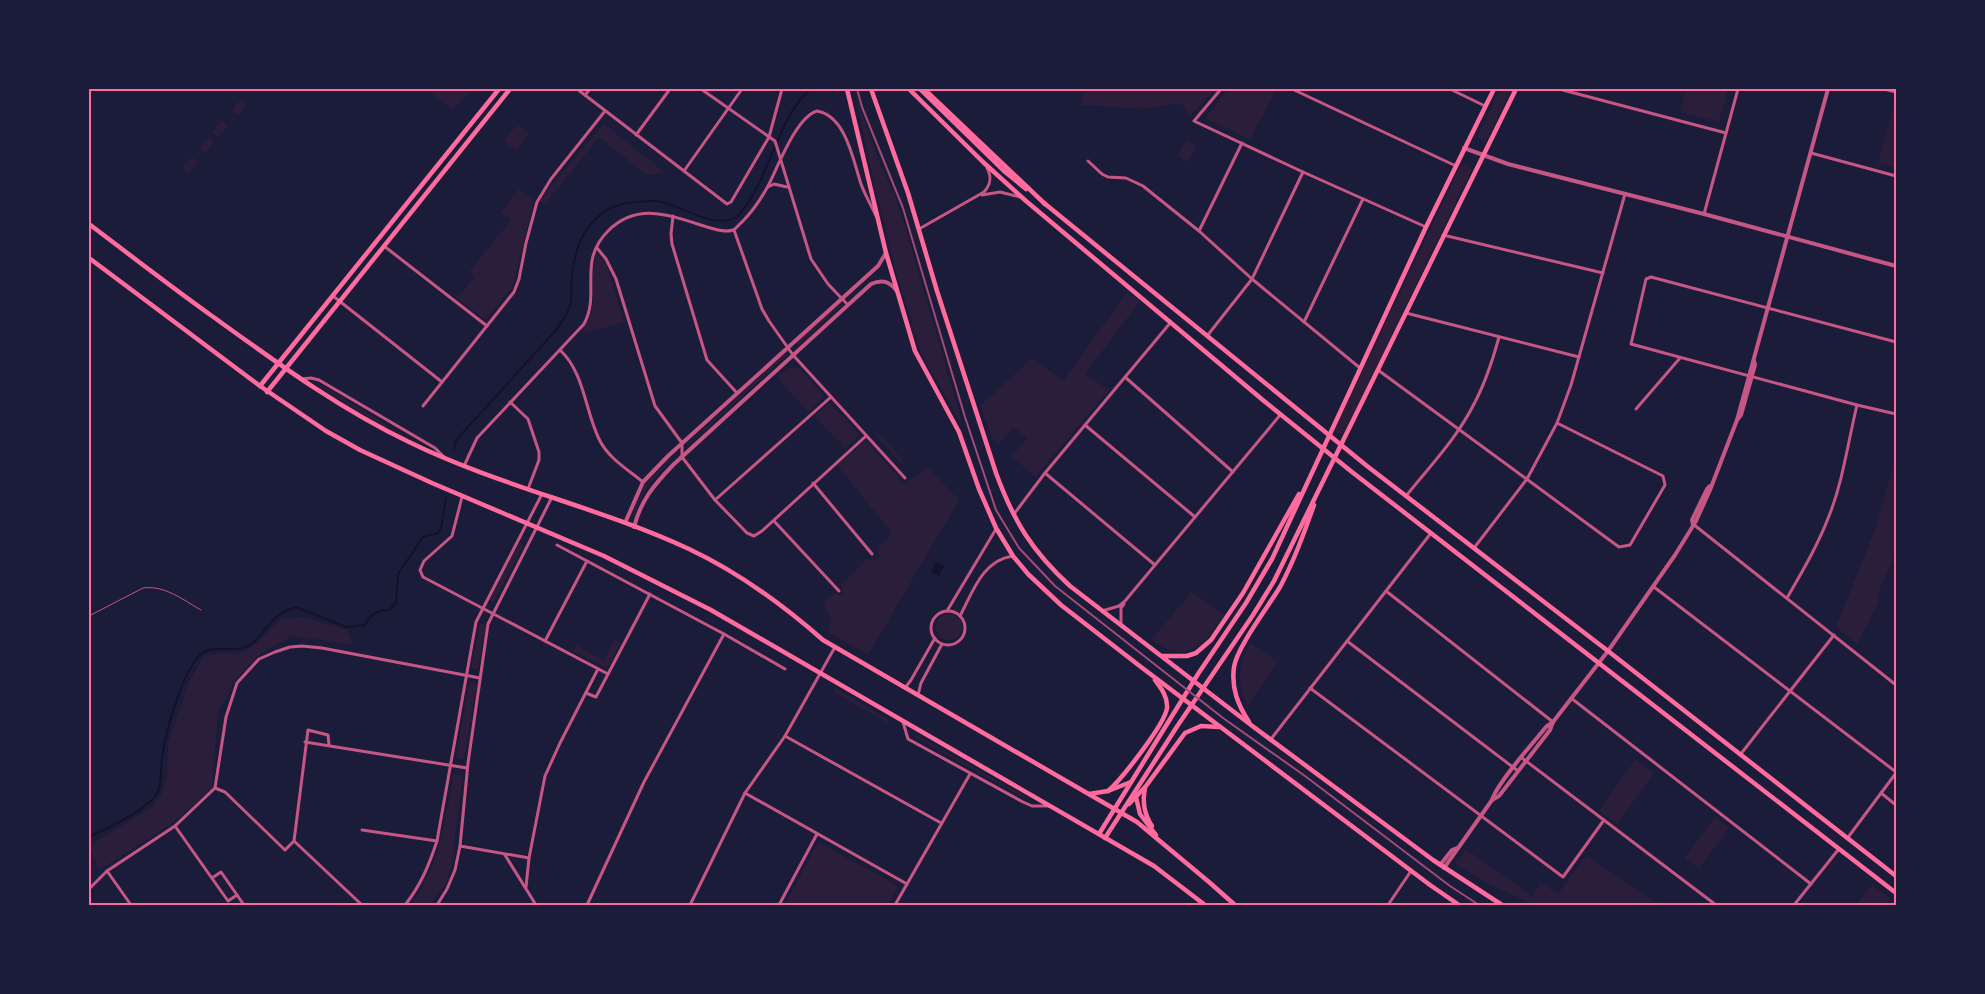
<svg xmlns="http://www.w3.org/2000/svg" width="1985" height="994" font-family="'IBM Plex Sans',sans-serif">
  <rect width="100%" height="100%" fill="#1b1b3a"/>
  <!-- green -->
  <g fill="#2a1e3b">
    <path d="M 427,89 L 471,89 L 453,110 Z"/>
    <path d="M 1081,89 L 1215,89 L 1190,116 L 1181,103 L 1143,109 L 1081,105 L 1084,91 Z"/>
    <path d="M 1228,89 L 1276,89 L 1250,140 L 1205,118 Z"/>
    <path d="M 1500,89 L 1512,89 L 1486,142 L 1477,137 Z"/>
    <path d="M 1686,89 L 1728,89 L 1719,122 L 1680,112 Z"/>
    <path d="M 855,93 L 880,164 L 894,193 L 905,226 L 963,426 L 922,356 L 898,279 L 879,202 L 877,199 Z"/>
    <path d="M 1895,98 L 1896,98 L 1896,168 L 1878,163 Z"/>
    <path d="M 241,99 L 247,104 L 238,115 L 232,111 Z"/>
    <path d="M 222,120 L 228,125 L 218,137 L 212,132 Z"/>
    <path d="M 604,124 L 665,173 L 646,175 L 599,137 L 545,204 L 539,200 Z"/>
    <path d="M 517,125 L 529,134 L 516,151 L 504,141 Z"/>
    <path d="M 208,137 L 214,142 L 205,154 L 199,149 Z"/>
    <path d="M 1186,140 L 1197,146 L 1188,162 L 1177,156 Z"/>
    <path d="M 192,157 L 198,162 L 188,173 L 182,168 Z"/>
    <path d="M 1461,164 L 1472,169 L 1343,436 L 1334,431 Z"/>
    <path d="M 519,189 L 534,201 L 513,286 L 486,320 L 456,298 L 475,277 L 469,272 L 511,220 L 501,212 Z"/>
    <path d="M 596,253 L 602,258 L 607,266 L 624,322 L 583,334 L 581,330 L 590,318 L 593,301 L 592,274 Z"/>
    <path d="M 1127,292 L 1140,301 L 1085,374 L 1109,390 L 1035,477 L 1012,456 L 1027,438 L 1013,427 L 999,444 L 992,438 L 980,406 L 1032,358 L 1063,381 Z"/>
    <path d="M 841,302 L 843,304 L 798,346 L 796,343 Z"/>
    <path d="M 785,353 L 787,355 L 689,445 L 690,442 Z"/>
    <path d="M 789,368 L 800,368 L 824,397 L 808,412 L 777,377 Z"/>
    <path d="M 313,383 L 328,389 L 413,441 L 380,424 Z"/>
    <path d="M 829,402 L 860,435 L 845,448 L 815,416 Z"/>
    <path d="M 877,432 L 902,459 L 902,464 L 874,433 Z"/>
    <path d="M 866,441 L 905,485 L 927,467 L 959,500 L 868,655 L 828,632 L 831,620 L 823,604 L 834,593 L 840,595 L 843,593 L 841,585 L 866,559 L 876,560 L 879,557 L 878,548 L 892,533 L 837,465 Z"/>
    <path d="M 1896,454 L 1896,552 L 1876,598 L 1879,601 L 1857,644 L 1836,627 L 1876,527 Z"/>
    <path d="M 669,460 L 670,461 L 646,488 L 633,517 L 631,517 L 644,486 Z"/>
    <path d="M 520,542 L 524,545 L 494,602 L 489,600 Z"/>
    <path d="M 1192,592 L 1224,614 C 1204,645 1188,666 1151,640 Z"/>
    <circle cx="949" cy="627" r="13"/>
    <path d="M 301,617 L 347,630 L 353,645 L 293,636 L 260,654 L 234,682 L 218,712 L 212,789 L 170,825 L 99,870 L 89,846 L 152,807 L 162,793 L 167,778 L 168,744 L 189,681 L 204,656 L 220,653 L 242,653 L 256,644 L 280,619 Z"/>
    <path d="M 480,623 L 486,625 L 478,669 L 471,668 Z"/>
    <path d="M 614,639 L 621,643 L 608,667 L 605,667 L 573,651 L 576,645 L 604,660 Z"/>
    <path d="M 1250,643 L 1278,662 L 1247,708 C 1237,680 1237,669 1250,643 Z"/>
    <path d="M 469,682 L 477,683 L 464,759 L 456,758 Z"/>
    <path d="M 834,687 L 887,718 L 889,724 L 835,693 Z"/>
    <path d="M 914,734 L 1030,799 L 1020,796 L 917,738 Z"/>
    <path d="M 1635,760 L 1654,773 L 1617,824 L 1599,811 Z"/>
    <path d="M 454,774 L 463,775 L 451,868 L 446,883 L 430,905 L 411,905 C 439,867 445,820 454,774 Z"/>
    <path d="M 1715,817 L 1729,828 L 1699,869 L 1685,858 Z"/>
    <path d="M 818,842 L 898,886 L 888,905 L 785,905 Z"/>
    <path d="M 1466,849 L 1532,896 L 1541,883 L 1558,894 L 1586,855 L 1660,905 L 1533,905 L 1485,882 L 1455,864 Z"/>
    <path d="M 1872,885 L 1891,899 L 1886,905 L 1856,905 Z"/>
  </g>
  <!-- water -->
  <path fill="#12122b" d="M 936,562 L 944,566 L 939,576 L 931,572 Z"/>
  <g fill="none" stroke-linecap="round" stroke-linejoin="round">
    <!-- stream -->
    <g stroke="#12122b" stroke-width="2">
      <path d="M 454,450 L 455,443 L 458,438 L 557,329 C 562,321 568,314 570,305 C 572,300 571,293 571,286 C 573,254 581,222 613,207 C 622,203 652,199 662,202 C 683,207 718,231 738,216 C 742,212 746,205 749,201 C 772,168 780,113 811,89"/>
      <path d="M 89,837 C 107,829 144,811 156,795 C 163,786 160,769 162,758 C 165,733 181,678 197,658 C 208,643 227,652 243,648 C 258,644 266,624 279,615 C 283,611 291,609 296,607 L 346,627 L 365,625 C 370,615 377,609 389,610 L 396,603 L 398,574 L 423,537 L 438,533 L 441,528 L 446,498"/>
    </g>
    <!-- service -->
    <path stroke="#c65784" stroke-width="1" d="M 89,616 L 143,588 C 165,585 183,600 201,610"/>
    <!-- minor -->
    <g stroke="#c65784" stroke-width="3">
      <path d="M 577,89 L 727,204 L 731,202 L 769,137 L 782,89"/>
      <path d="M 701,89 L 775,141 L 811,259 L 828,284 L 848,305"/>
      <path d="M 1221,89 L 1194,121 L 1303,172 L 1426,227"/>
      <path d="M 1292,89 L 1456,166"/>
      <path d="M 1450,89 L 1485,106"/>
      <path d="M 1559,89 L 1726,133"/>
      <path d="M 1884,89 L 1896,92"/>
      <path d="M 585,95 L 590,89"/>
      <path d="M 636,135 L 670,89"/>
      <path d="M 1811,153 L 1896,176"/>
      <path d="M 1088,161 L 1102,174 L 1108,177 L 1126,178 L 1143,186 L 1199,231 L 1252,279 L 1360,368"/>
      <path d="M 684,171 L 742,89"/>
      <path d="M 768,187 L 774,184 L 787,187"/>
      <path d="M 982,195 L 1000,192 L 1020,197"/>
      <path d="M 1704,214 L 1738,89"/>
      <path d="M 673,216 L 671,234 L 672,244 L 707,360 L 737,393"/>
      <path d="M 919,229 L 984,192 C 991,184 992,177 987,168"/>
      <path d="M 734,230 L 762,309 L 769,321 L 793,355 L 905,478"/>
      <path d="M 1199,231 L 1242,143"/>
      <path d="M 1443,235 L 1603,273"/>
      <path d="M 384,246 L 487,326"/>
      <path d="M 597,248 L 606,259 L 616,279 L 655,406 L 682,443 L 682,457 L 715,500 L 747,533 L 754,536 L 762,531 L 866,436"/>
      <path d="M 333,296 L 442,382"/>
      <path d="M 1406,313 L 1579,357"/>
      <path d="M 1304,322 L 1363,199"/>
      <path d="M 1207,336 L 1252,279 L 1303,172"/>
      <path d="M 1896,342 L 1651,277 L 1646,279 L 1631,344 L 1857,405 L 1896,414"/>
      <path d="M 560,350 C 584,372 585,410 599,439 C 608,458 627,469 643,482"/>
      <path d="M 1378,370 L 1619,547 L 1630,545 L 1665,485 L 1663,476 L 1557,423"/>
      <path d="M 1125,377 L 1233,472"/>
      <path d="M 301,379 L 311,378 L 319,380 L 435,448 L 444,457"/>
      <path d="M 510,402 L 528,419 L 539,452 L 539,460 L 528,489"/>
      <path d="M 423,406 L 514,292 L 519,279 L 526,243 L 537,202 L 551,179 L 605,111"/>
      <path d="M 1636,409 L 1680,358"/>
      <path d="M 1085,425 L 1195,517"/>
      <path d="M 464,466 L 477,438 L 584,324 C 601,293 577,262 608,231 C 638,201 672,216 707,227 C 715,229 725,233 733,230 C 736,229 739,224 742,222 C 752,212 761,199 768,186 C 778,167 796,117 817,111 C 846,116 853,160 861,184 C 865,195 871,205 876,216"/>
      <path d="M 1045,473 L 1155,565"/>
      <path d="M 813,483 L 872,554"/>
      <path d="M 1406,496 C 1430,466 1458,437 1475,402 C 1486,381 1493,359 1499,337"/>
      <path d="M 462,497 L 452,536 L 424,561 L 420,570 L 423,577 L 608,674"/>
      <path d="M 715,500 L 831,397"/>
      <path d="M 1014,514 L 1045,473 L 1171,322"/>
      <path d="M 774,521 L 839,591"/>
      <path d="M 1693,524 L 1896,685"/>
      <path d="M 557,545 L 724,634 L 785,669"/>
      <path d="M 1474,548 L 1527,479 L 1557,423 L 1571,385 L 1625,194"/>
      <path d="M 1654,587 L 1896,772"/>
      <path d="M 1386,591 L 1553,722"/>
      <path d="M 1787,598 C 1802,572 1818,545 1829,516 C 1843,481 1848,442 1857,405"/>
      <circle cx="948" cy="628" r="17"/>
      <path d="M 947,611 L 996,529"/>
      <path d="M 1102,611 L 1119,606 L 1125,601 L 1281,414"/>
      <path d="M 960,616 C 973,591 983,560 1013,556"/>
      <path d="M 1121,624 L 1121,608 L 1124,604"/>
      <path d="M 545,641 L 587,561"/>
      <path d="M 1347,641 L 1518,771"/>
      <path d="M 905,688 L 911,680 L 935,638"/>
      <path d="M 1310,688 L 1563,877 L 1604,820"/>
      <path d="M 586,693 L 596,697 L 650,594"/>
      <path d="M 918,695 L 921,683 L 942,644"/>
      <path d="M 1571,698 L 1811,884"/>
      <path d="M 903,722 L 908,739 L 1023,802 L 1032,806 L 1049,806"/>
      <path d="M 785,736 L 941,823"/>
      <path d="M 1271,739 L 1431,533"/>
      <path d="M 305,742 L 467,768"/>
      <path d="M 1740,755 L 1834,635"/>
      <path d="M 1522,758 L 1716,905"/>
      <path d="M 215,788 L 226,717 L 237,683 L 259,659 L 275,652 L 290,647 L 302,646 L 322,648 L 480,678"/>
      <path d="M 215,788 L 225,792 L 285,850 L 294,841 L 308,730 L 328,735 L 329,745"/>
      <path d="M 745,793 L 907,884"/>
      <path d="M 1881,793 L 1896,805"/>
      <path d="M 175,826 L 228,901 L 237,895"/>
      <path d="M 362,830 L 437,841"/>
      <path d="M 1849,840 L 1849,836 L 1896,773"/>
      <path d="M 294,841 L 362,905"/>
      <path d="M 460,846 L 529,858"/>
      <path d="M 505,855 L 536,905"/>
      <path d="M 107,871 L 131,905"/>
      <path d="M 212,878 L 221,872 L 244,905"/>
      <path d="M 526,887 L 529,858 L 545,776 L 560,743 L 598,669"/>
      <path d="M 89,889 L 107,871 L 175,826 L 215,788"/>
      <path d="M 405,905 C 421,885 429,865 437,841 L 476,622 L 542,494"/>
      <path d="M 437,905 L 447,889 L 455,870 L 460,846 L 468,763 L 488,624 L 552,497"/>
      <path d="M 587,905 L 644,782 L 724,634"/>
      <path d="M 690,905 L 745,793 L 785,736 L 835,647"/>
      <path d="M 779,905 L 817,834"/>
      <path d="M 895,905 L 970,774"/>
      <path d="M 1388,905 L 1411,871"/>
      <path d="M 1794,905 L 1838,850"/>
    </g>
    <!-- tertiary -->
    <g stroke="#c65784" stroke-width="4">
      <path d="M 1464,148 L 1508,164 L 1704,214 L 1896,266"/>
      <path d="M 1737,420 L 1828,89"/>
      <path d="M 625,523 L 643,482 L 668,456 L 878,266 L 886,253"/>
      <path d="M 1693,524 L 1692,520 L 1707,489 L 1710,486"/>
      <path d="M 634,527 C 641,500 654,485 673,465 L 871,284 C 882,279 889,281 897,291"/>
      <path d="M 1492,800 C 1497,783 1533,743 1546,727 L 1553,722"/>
      <path d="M 1440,865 L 1452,850 L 1457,848"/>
      <path d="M 1444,868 L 1492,800 L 1499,796 L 1550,730 L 1553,722 L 1608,651 L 1675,555 L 1696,521 L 1710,490 L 1737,420 L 1741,415 L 1755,365 L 1754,361"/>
    </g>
    <!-- secondary -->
    <g stroke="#ff6b9d" stroke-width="4.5">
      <path d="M 909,89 L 983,162 L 1026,201 L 1264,401 L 1352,472 L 1896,893"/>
      <path d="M 920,89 L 1004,171 L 1026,189"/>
      <path d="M 1044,203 L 1367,466 L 1608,651 L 1896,876"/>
      <path d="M 260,386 L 499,89"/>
      <path d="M 267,392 L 510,89"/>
    </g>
    <!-- primary -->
    <g stroke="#ff6b9d" stroke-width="4.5">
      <path d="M 847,89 L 886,253 L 915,351 L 959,432 L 979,489 L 996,528 L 1013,556 L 1028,574 L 1061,605 L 1141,667 L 1430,885 L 1459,905"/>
      <path d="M 871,89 L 908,193 L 937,291 L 996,473 C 1014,522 1032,551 1070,586 L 1251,725 L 1433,860 L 1502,905"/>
      <path d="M 924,89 L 1045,204"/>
      <path d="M 89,224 C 130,255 170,286 212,316 C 276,362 338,408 409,442 C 499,486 598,507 689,549 C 738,572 782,604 823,640 L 1137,822 L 1209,882 L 1235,905"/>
      <path d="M 89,258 L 260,386 L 326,431 L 360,450 L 432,483 L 604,556 L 711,610 L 1154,866 L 1205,905"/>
      <path d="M 1162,656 L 1187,656 L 1196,653 L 1211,640 L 1243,593 L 1299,494"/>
      <path d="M 1249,722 C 1238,705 1231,688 1234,667 C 1237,647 1268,607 1280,587 C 1294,561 1304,533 1314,505"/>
      <path d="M 1145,788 C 1142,802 1144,814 1152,826"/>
      <path d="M 1108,791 C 1121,780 1165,724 1167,708 C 1168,697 1161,688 1155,680"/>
      <path d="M 1089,794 L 1108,791 L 1131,782"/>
      <path d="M 1136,797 L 1140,814 L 1156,835"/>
      <path d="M 1129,804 L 1146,786 L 1185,733 L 1201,726 L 1219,727"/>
      <path d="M 1099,834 L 1198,674 L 1246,603 L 1272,559 L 1426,227 L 1494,89"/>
      <path d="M 1105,838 L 1178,725 L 1253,615 L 1274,581 L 1516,89"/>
    </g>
    <!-- rail -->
    <path stroke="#a44b75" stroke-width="2" d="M 857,89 L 862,107 L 903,208 L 965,417 L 996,510 L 1019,548 L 1055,586 L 1223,718 L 1305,776 L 1450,886 L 1479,905"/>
  </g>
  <!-- border -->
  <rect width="1985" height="994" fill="none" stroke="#1b1b3a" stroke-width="180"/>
  <rect x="90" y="90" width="1805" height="814" fill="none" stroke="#ff6b9d" stroke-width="2"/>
</svg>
